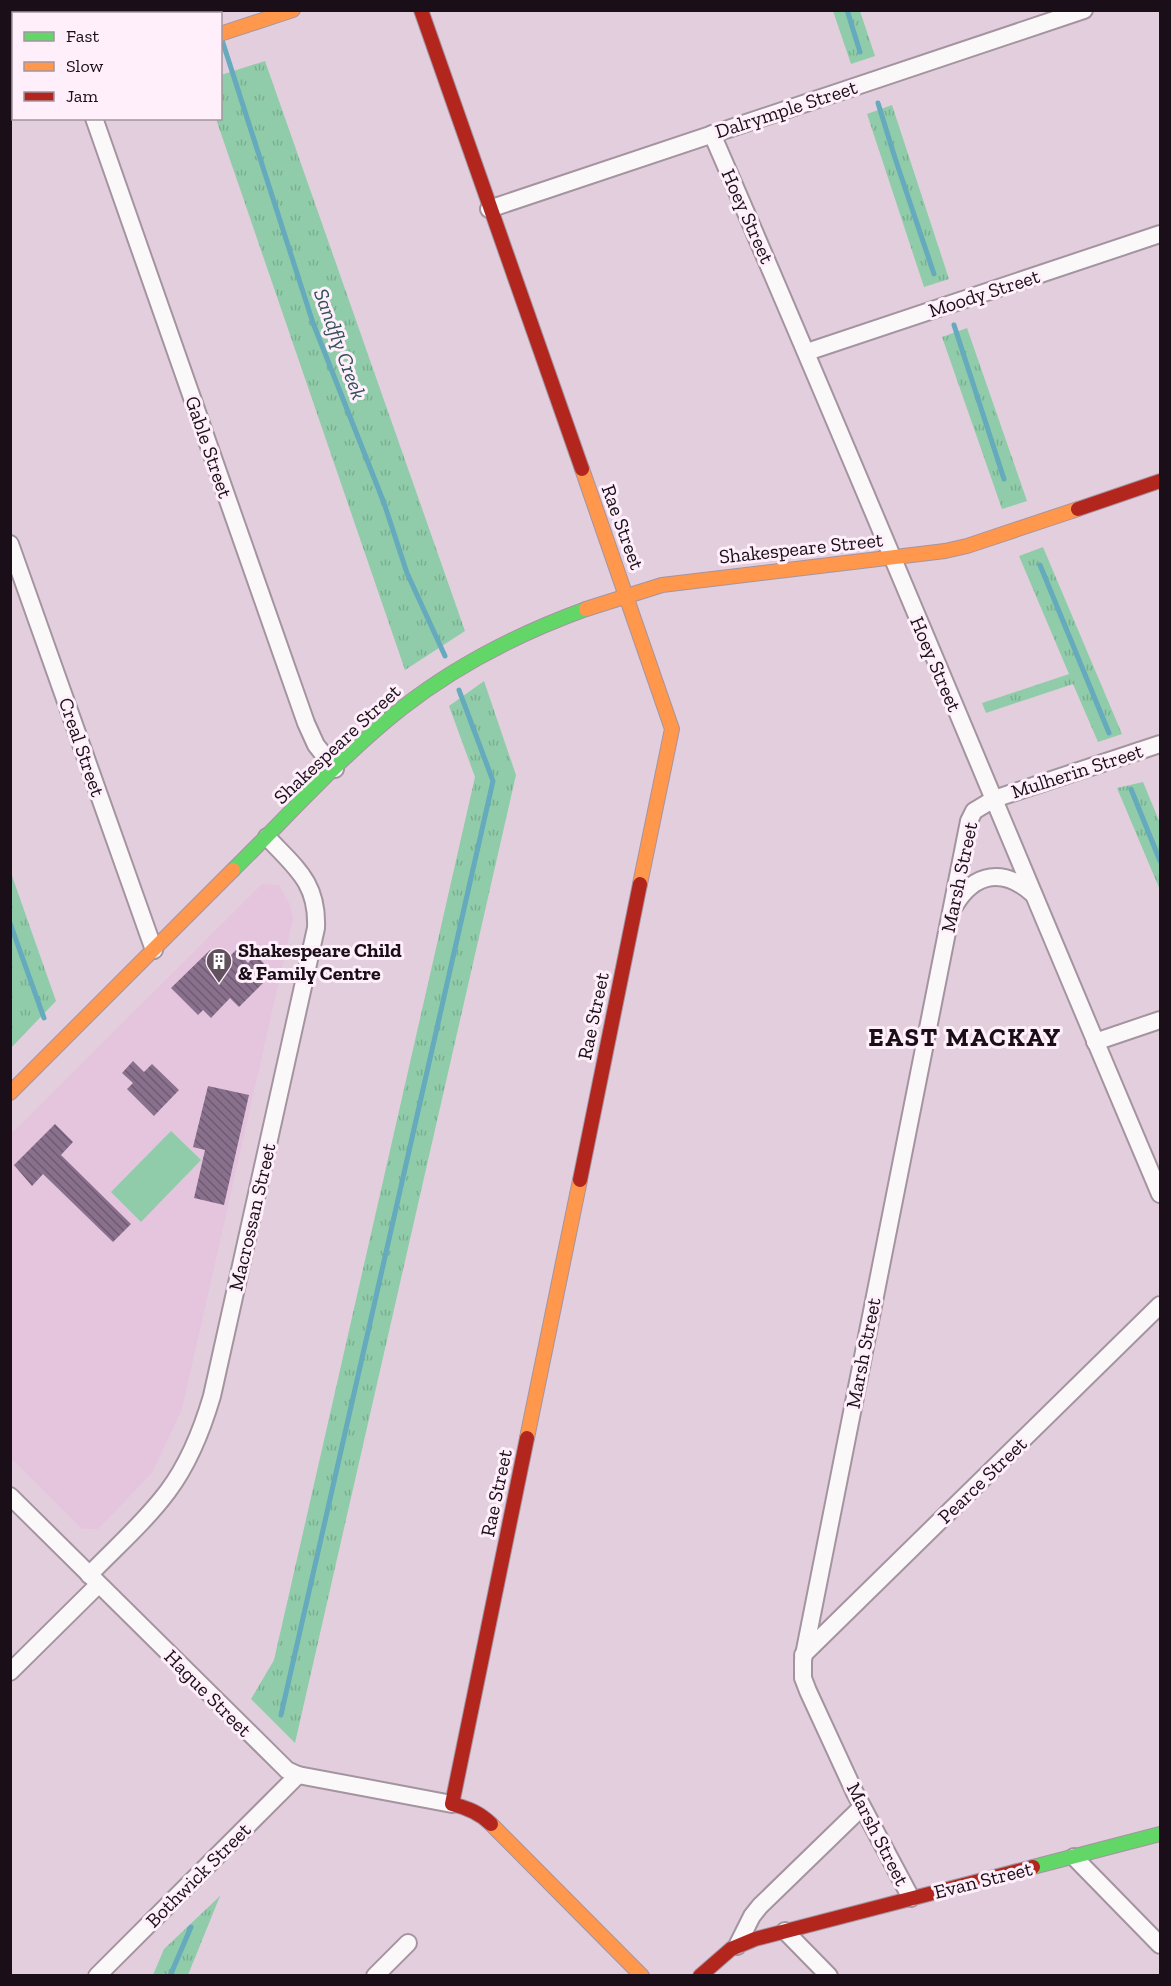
<svg xmlns="http://www.w3.org/2000/svg" width="1171" height="1986" font-family="'Zilla Slab',serif">
  <defs>
    <pattern id="grass-tufts" width="24" height="20" patternUnits="userSpaceOnUse" patternTransform="scale(1.5)"><rect width="24" height="20" fill="#90cca9"/><path d="M3 7l-1-3M5 7V3M7 7l1-3M15 17l-1-3M17 17v-4M19 17l1-3" fill="none" stroke="#7cae91"/></pattern>
    <pattern id="wetland-marsh" width="20" height="14" patternUnits="userSpaceOnUse" patternTransform="scale(1.5)"><rect width="20" height="14" fill="#90cca9"/><path d="M1 5h8M5 5V1M11 12h8M15 12V8" fill="none" stroke="#7cae91"/></pattern>
    <pattern id="building-back-hatch" width="6" height="6" patternUnits="userSpaceOnUse" patternTransform="scale(1.5)"><rect width="6" height="6" fill="#89708d"/><path d="M-1 5l2 2M0 0l6 6M5-1l2 2" fill="none" stroke="#6f5a72"/></pattern>
  </defs>
  <rect width="100%" height="100%" fill="#e3cede"/>
  <!-- built -->
  <path fill="#e5c4de" d="M 262,884 L 279,885 L 290,905 L 293,919 L 182,1409 L 152,1473 L 98,1529 L 82,1529 L 11,1458 L 10,1135 Z"/>
  <!-- grass -->
  <g fill="url(#grass-tufts)">
    <path d="M 833,11 L 860,11 L 875,56 L 851,64 Z"/>
    <path d="M 265,61 L 465,631 L 405,670 L 216,119 L 220,118 L 221,75 Z"/>
    <path d="M 892,105 L 949,279 L 924,287 L 867,114 Z"/>
    <path d="M 967,328 L 1027,501 L 1002,509 L 942,337 Z"/>
    <path d="M 1043,547 L 1122,734 L 1098,742 L 1073,684 L 986,713 L 982,703 L 1069,674 L 1019,556 Z"/>
    <path d="M 484,681 L 516,775 L 295,1743 L 251,1699 L 274,1660 L 475,777 L 449,706 Z"/>
    <path d="M 1143,782 L 1160,823 L 1160,890 L 1117,788 Z"/>
    <path d="M 11,873 L 56,1001 L 11,1048 L 10,1048 Z"/>
    <path d="M 220,1896 L 188,1975 L 153,1975 L 164,1949 Z"/>
  </g>
  <!-- wetland -->
  <path fill="url(#wetland-marsh)" d="M 10,11 L 11,10 L 182,11 L 173,14 L 14,14 L 13,67 L 11,68 Z"/>
  <!-- pitch -->
  <path fill="#90cca9" d="M 171,1131 L 201,1160 L 141,1222 L 111,1192 Z"/>
  <g fill="none" stroke-linecap="round" stroke-linejoin="round">
    <!-- stream -->
    <g stroke="#65aabd" stroke-width="5">
      <path d="M 212,10 L 213,14"/>
      <path d="M 847,10 L 860,52"/>
      <path d="M 222,40 L 313,323 L 384,503 L 407,573 L 445,656"/>
      <path d="M 878,103 L 895,158 L 934,274"/>
      <path d="M 954,325 L 1004,479"/>
      <path d="M 1040,565 L 1109,733"/>
      <path d="M 1131,789 L 1160,861"/>
      <path d="M 10,923 L 44,1018"/>
      <path d="M 281,1715 L 493,781 L 459,690"/>
      <path d="M 170,1976 L 191,1927"/>
    </g>
  </g>
  <!-- building -->
  <g fill="url(#building-back-hatch)">
    <path d="M 210,950 L 217,957 L 222,951 L 229,957 L 236,950 L 248,963 L 256,955 L 270,970 L 263,977 L 266,980 L 239,1007 L 230,998 L 211,1018 L 203,1010 L 198,1015 L 171,988 Z"/>
    <path d="M 133,1061 L 144,1072 L 152,1064 L 179,1090 L 154,1116 L 127,1089 L 133,1083 L 122,1073 Z"/>
    <path d="M 208,1086 L 249,1095 L 224,1205 L 194,1198 L 205,1150 L 193,1147 Z"/>
    <path d="M 55,1124 L 73,1142 L 61,1155 L 131,1224 L 113,1242 L 43,1174 L 32,1186 L 14,1165 Z"/>
  </g>
  <g fill="none" stroke-linecap="round" stroke-linejoin="round">
    <!-- street casing -->
    <g stroke="#a494a0" stroke-width="20">
      <g id="street">
        <path d="M 94,118 L 306,723 L 316,745 L 335,769"/>
        <path d="M 712,134 C 865,486 1010,841 1160,1194"/>
        <path d="M 489,209 L 1084,10"/>
        <path d="M 807,352 L 1160,234"/>
        <path d="M 10,544 L 154,950"/>
        <path d="M 955,905 C 975,872 1004,868 1033,894"/>
        <path d="M 1095,1042 L 1160,1020"/>
        <path d="M 10,1496 L 287,1770 L 298,1775 L 452,1804"/>
        <path d="M 89,1575 C 115,1548 145,1522 168,1491 C 189,1463 202,1430 212,1396 L 316,928 C 318,883 296,868 267,837"/>
        <path d="M 803,1655 L 1160,1305"/>
        <path d="M 10,1672 L 98,1585"/>
        <path d="M 1074,1857 L 1160,1945"/>
        <path d="M 911,1898 L 855,1793 L 808,1691 L 803,1678 L 803,1660 L 969,821 L 974,811 L 994,799 L 1160,744"/>
        <path d="M 785,1931 L 829,1976"/>
        <path d="M 737,1946 L 752,1916 L 760,1906 L 862,1807"/>
        <path d="M 97,1976 L 298,1775"/>
        <path d="M 375,1976 L 408,1943"/>
      </g>
    </g>
    <!-- fast casing -->
    <g stroke="#a494a0" stroke-width="16">
      <g id="fast">
        <path d="M 233,870 C 288,816 341,756 402,708 C 457,665 520,633 586,609"/>
        <path d="M 1033,1867 L 1160,1834"/>
      </g>
    </g>
    <!-- slow casing -->
    <g stroke="#a494a0" stroke-width="16">
      <g id="slow">
        <path d="M 220,34 L 293,10"/>
        <path d="M 582,469 L 672,729 L 640,884"/>
        <path d="M 586,609 L 662,585 L 945,551 L 967,546 L 1078,509"/>
        <path d="M 10,1093 L 233,870"/>
        <path d="M 527,1438 L 580,1180"/>
        <path d="M 491,1824 L 642,1976"/>
      </g>
    </g>
    <!-- jam casing -->
    <g stroke="#a494a0" stroke-width="16">
      <g id="jam">
        <path d="M 421,10 L 582,469"/>
        <path d="M 10,104 L 14,103"/>
        <path d="M 1078,509 L 1160,481"/>
        <path d="M 580,1180 L 640,884"/>
        <path d="M 491,1824 C 480,1813 468,1808 452,1804 L 527,1438"/>
        <path d="M 700,1976 L 731,1949 L 755,1939 L 1033,1867"/>
      </g>
    </g>
    <!-- street -->
    <use href="#street" stroke="#fbf8fa" stroke-width="16"/>
    <!-- fast -->
    <use href="#fast" stroke="#63d668" stroke-width="14"/>
    <!-- slow -->
    <use href="#slow" stroke="#ff974d" stroke-width="14"/>
    <!-- jam -->
    <use href="#jam" stroke="#b3261e" stroke-width="14"/>
  </g>
  <!-- icons -->
  <defs>
    <g id="building-pin" transform="scale(1.35)"><path d="M0 17L-7.5 6A9.5 9.5 0 1 1 7.5 6Z" fill="#60515d" stroke="#feeffb"/><path d="M-4-6H4V6H1V3H-1V6H-4ZM-2.5-4.3h1.7v1.8h-1.7ZM.8-4.3h1.7v1.8H.8ZM-2.5-1h1.7V.8h-1.7ZM.8-1h1.7V.8H.8Z" fill="#fff"/></g>
  </defs>
  <g fill-rule="evenodd">
    <use href="#building-pin" x="219" y="961"/>
  </g>
  <g text-anchor="middle" stroke-width="6" stroke-linejoin="round" paint-order="stroke">
    <!-- street labels -->
    <g font-size="20" fill="#1a0e18" stroke="#feeffb">
      <text transform="translate(786 109) rotate(-18)" y="7">Dalrymple Street</text>
      <text transform="translate(748 216) rotate(66)" y="7">Hoey Street</text>
      <text transform="translate(984 293) rotate(-18)" y="7">Moody Street</text>
      <text transform="translate(209 447) rotate(71)" y="7">Gable Street</text>
      <text transform="translate(623 527) rotate(70)" y="7">Rae Street</text>
      <text transform="translate(801 548) rotate(-6)" y="7">Shakespeare Street</text>
      <text transform="translate(936 664) rotate(67)" y="7">Hoey Street</text>
      <text transform="translate(337 744) rotate(-43)" y="7">Shakespeare Street</text>
      <text transform="translate(82 747) rotate(71)" y="7">Creal Street</text>
      <text transform="translate(1077 771) rotate(-18)" y="7">Mulherin Street</text>
      <text transform="translate(959 877) rotate(-78)" y="7">Marsh Street</text>
      <text transform="translate(593 1016) rotate(-78)" y="7">Rae Street</text>
      <text transform="translate(252 1217) rotate(-77)" y="7">Macrossan Street</text>
      <text transform="translate(863 1353) rotate(-79)" y="7">Marsh Street</text>
      <text transform="translate(982 1480) rotate(-44)" y="7">Pearce Street</text>
      <text transform="translate(496 1493) rotate(-78)" y="7">Rae Street</text>
      <text transform="translate(208 1693) rotate(45)" y="7">Hague Street</text>
      <text transform="translate(878 1834) rotate(63)" y="7">Marsh Street</text>
      <text transform="translate(198 1875) rotate(-45)" y="7">Bothwick Street</text>
      <text transform="translate(983 1880) rotate(-14)" y="7">Evan Street</text>
    </g>
    <!-- poi labels -->
    <g font-size="20" font-weight="bold" fill="#1a0e18" stroke="#feeffb" text-anchor="start">
      <text x="238" y="957">Shakespeare Child<tspan x="238" dy="23">&amp; Family Centre</tspan></text>
    </g>
    <!-- water labels -->
    <g font-size="21" font-style="italic" fill="#315057" stroke="#feeffb">
      <text transform="translate(340 344) rotate(70)" y="7">Sandfly Creek</text>
    </g>
    <!-- district labels -->
    <g font-size="26" font-weight="bold" letter-spacing="1.5" fill="#1a0e18" stroke="#feeffb">
      <text x="965" y="1046">EAST MACKAY</text>
    </g>
  </g>
  <!-- border -->
  <rect width="1171" height="1986" fill="none" stroke="#1a0e18" stroke-width="24"/>
  <!-- legend -->
  <rect x="12" y="12" width="210" height="108" fill="#feeffb" stroke="#a395a0" stroke-width="1.5"/>
  <rect x="24" y="32" width="30" height="9" fill="#63d668" stroke="#a395a0" stroke-width="1.5"/>
  <text x="66" y="42" font-size="18" fill="#1a0e18">Fast</text>
  <rect x="24" y="62" width="30" height="9" fill="#ff974d" stroke="#a395a0" stroke-width="1.5"/>
  <text x="66" y="72" font-size="18" fill="#1a0e18">Slow</text>
  <rect x="24" y="92" width="30" height="9" fill="#b3261e" stroke="#a395a0" stroke-width="1.5"/>
  <text x="66" y="102" font-size="18" fill="#1a0e18">Jam</text>
</svg>
